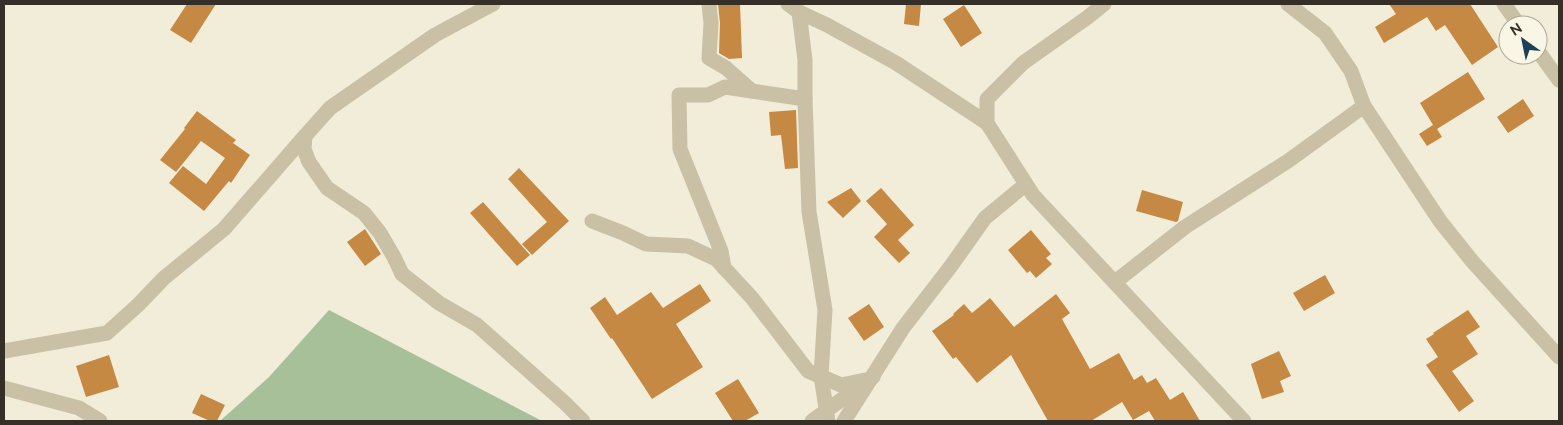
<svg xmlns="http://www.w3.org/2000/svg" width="1563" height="425" font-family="Raleway,sans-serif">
  <rect width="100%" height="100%" fill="#f1edd9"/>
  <!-- green -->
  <path fill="#a8c099" d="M 329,310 L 542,421 L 220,421 L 269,377 Z"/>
  <!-- building -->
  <g fill="#c58943">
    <path d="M 187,4 L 216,4 L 191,43 L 170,30 Z"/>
    <path d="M 718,4 L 740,4 L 742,58 L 729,59 L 719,53 L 720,23 Z"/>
    <path d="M 906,4 L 921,4 L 919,26 L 904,24 Z"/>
    <path d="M 1389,4 L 1470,4 L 1498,47 L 1472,65 L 1445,25 L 1436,31 L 1427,17 L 1384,43 L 1375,27 L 1396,14 Z"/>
    <path d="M 964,5 L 982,33 L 961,47 L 943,19 Z"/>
    <path d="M 1468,72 L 1485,99 L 1437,129 L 1442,137 L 1427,146 L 1419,134 L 1433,125 L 1420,103 Z"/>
    <path d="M 1523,99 L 1534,116 L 1508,133 L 1497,117 Z"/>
    <path d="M 796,110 L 798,168 L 785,169 L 781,135 L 771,136 L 769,112 Z"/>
    <path d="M 197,111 L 236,140 L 233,143 L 250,155 L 231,183 L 229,181 L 204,211 L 169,183 L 183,166 L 206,184 L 225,158 L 201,141 L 176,172 L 160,160 L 185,129 L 184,128 Z"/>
    <path d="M 519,168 L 569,221 L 532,255 L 522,244 L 547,222 L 508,179 Z"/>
    <path d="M 851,188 L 861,201 L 843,218 L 827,202 Z"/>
    <path d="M 881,188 L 914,225 L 898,240 L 910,253 L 899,263 L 874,237 L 887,224 L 866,201 Z"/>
    <path d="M 1142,190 L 1183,202 L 1178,221 L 1176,222 L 1136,211 Z"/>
    <path d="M 483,202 L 530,255 L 517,266 L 470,213 Z"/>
    <path d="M 365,229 L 381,254 L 365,266 L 347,242 Z"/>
    <path d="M 1031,230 L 1051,254 L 1046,258 L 1052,264 L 1036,278 L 1030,271 L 1027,273 L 1008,250 Z"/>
    <path d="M 1325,275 L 1335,293 L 1304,311 L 1293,293 Z"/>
    <path d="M 700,284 L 711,301 L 676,324 L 703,367 L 652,399 L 612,338 L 611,339 L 590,308 L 605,297 L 617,315 L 651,292 L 663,308 Z"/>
    <path d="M 1056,294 L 1070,313 L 1062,319 L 1090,369 L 1119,353 L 1134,380 L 1142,375 L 1147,383 L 1156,378 L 1170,400 L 1183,392 L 1200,421 L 1155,421 L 1149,411 L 1133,420 L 1122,402 L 1091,421 L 1048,421 L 1011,355 L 977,383 L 956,357 L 953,359 L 932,331 L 954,315 L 953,314 L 964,304 L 972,313 L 990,298 L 1014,327 Z"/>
    <path d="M 869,304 L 884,327 L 864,341 L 848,318 Z"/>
    <path d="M 1468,310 L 1480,327 L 1466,336 L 1478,354 L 1452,371 L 1474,401 L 1459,412 L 1426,365 L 1438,357 L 1426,339 L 1434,334 L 1433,333 Z"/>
    <path d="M 1279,351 L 1291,376 L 1280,381 L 1284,392 L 1262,399 L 1251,364 Z"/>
    <path d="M 109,355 L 119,387 L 86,397 L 76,366 Z"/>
    <path d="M 738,379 L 759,413 L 745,421 L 733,421 L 715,393 Z"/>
    <path d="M 201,394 L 225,405 L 217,421 L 210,421 L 192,413 Z"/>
  </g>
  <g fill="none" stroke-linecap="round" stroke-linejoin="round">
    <!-- minor -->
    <g stroke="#c9c0a5" stroke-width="15">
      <path d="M 493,4 L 435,35 L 330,108 L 305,136 L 304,149 L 309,162 L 327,188 L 364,213 L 380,233 L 394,257 L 402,274 L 439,303 L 477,325 L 565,403 L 583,421"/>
      <path d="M 709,4 L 711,23 L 709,58 L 726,68 L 752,91"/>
      <path d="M 788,4 L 799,12 L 827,25 L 896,63 L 987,123"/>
      <path d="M 1104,4 L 1088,17 L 1023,63 L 987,99 L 987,123 L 1033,195 L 1244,421"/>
      <path d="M 1288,4 L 1325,33 L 1351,71 L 1364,106 L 1440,221 L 1472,261 L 1559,357"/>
      <path d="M 1504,4 L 1519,25"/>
      <path d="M 799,12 L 805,60 L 805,99 L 809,212 L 825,310 L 821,376 L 828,421"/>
      <path d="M 1538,51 L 1559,80"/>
      <path d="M 592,221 L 623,233 L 646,244 L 688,246 L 716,259 L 752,298 L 808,371 L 841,385 L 870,379 L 873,377"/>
      <path d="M 724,268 L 721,251 L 680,149 L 679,95 L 708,95 L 725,87 L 805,99"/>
      <path d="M 1115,282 L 1185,227 L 1288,161 L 1364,106"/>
      <path d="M 4,351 L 107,333 L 138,305 L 164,278 L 224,229 L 305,136"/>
      <path d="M 4,388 L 79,408 L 100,421"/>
      <path d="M 812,421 L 863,384"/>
      <path d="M 844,421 L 903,328 L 951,266 L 985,218 L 1026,184"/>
    </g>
  </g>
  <!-- border -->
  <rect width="1563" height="425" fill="none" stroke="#352f27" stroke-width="10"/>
  <!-- north arrow -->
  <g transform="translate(1523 40) rotate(327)"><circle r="24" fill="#f9f6e5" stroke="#aba699"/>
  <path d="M0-4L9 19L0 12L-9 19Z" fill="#1c4156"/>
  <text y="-8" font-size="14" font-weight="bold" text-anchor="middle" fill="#352f27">N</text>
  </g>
</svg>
